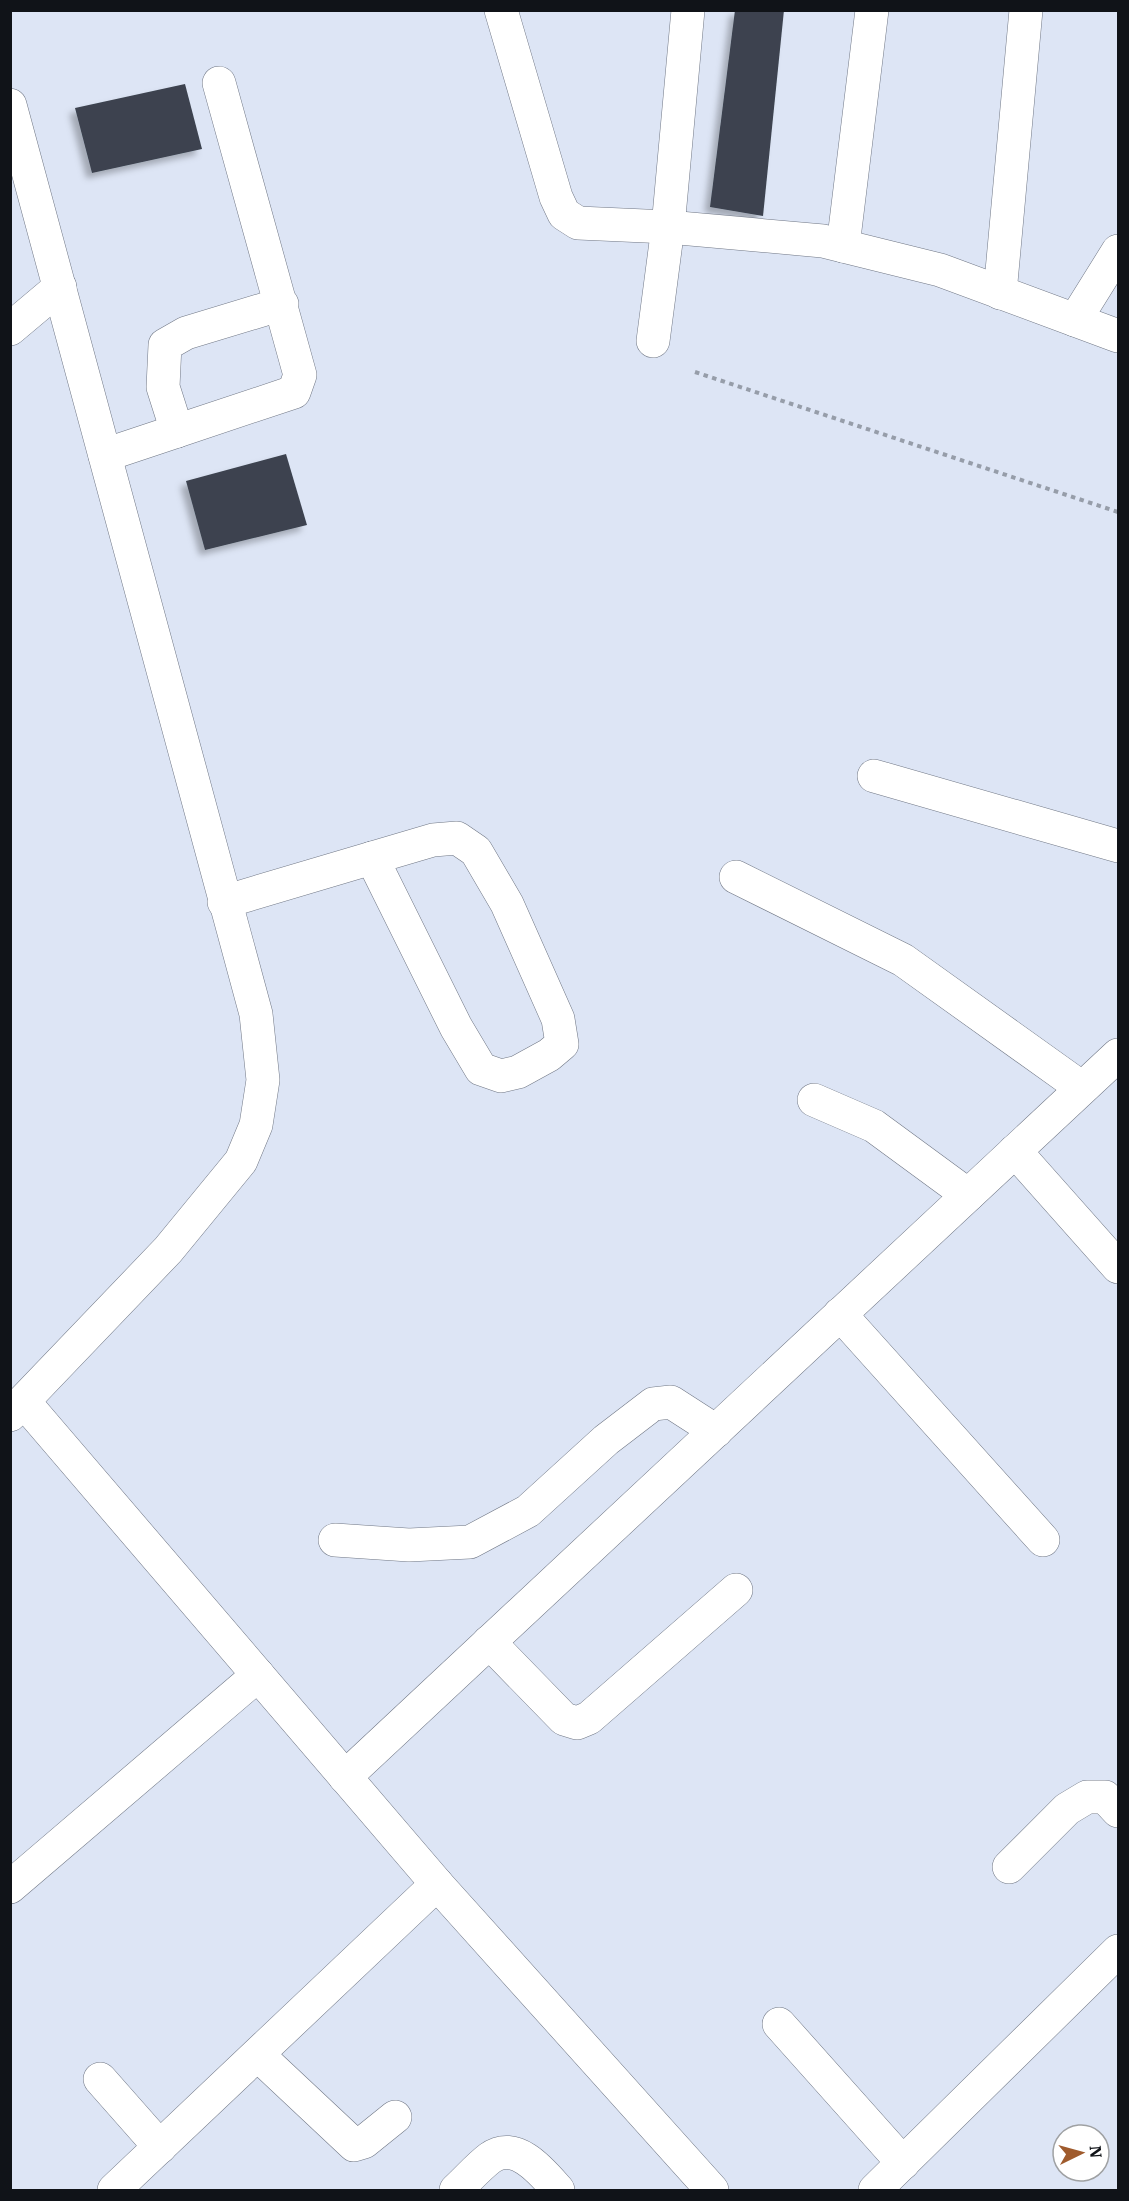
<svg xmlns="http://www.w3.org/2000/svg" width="1129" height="2201" font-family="'IBM Plex Serif',serif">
  <defs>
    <filter id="shadow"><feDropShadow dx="-5.5" dy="5.5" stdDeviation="3" flood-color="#0004"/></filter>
  </defs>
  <rect width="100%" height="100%" fill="#dde5f5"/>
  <!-- building -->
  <g fill="#3c434f" filter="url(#shadow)">
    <path d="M 735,10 L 784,10 L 763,216 L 710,207 Z"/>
    <path d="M 185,84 L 202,149 L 92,173 L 75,108 Z"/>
    <path d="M 286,454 L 307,525 L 205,550 L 186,481 Z"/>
  </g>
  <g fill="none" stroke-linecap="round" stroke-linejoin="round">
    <!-- minor casing -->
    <g stroke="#707785" stroke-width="34">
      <g id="minor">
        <path d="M 501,10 L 556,197 L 564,214 L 578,223 L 668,227 L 823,241 L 843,246 L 940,270 L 1118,336"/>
        <path d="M 219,83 L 300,375 L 294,392 L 177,431 L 163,387 L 165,345 L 186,333 L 282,304"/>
        <path d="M 10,105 L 256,1014 L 263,1080 L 256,1125 L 241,1161 L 168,1250 L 10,1415"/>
        <path d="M 843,246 L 872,10"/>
        <path d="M 1000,293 L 1026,10"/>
        <path d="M 1075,320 L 1118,251"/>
        <path d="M 10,329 L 60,287"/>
        <path d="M 653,341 L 668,227 L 688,10"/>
        <path d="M 105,455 L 177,431"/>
        <path d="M 874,776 L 1118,846"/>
        <path d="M 457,838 L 476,851 L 507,904 L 558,1019 L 562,1044 L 549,1055 L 518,1072 L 501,1076 L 481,1069 L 456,1027 L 372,858 L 433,840 Z"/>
        <path d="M 736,877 L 903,960 L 1082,1088"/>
        <path d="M 224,902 L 372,858"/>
        <path d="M 814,1100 L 874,1126 L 968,1195"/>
        <path d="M 1015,1151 L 1118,1267"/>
        <path d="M 840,1314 L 1043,1540"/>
        <path d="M 25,1403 L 437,1884 L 712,2190"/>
        <path d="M 335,1540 L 409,1545 L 470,1542 L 528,1511 L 606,1440 L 653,1404 L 671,1402 L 716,1431"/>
        <path d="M 489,1642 L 564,1719 L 577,1723 L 589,1718 L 736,1590"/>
        <path d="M 345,1777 L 1118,1055"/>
        <path d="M 1009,1867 L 1067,1809 L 1087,1797 L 1105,1797 L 1118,1811"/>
        <path d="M 10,1887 L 258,1675"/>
        <path d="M 779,2024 L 903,2163"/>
        <path d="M 258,2055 L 354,2145 L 364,2142 L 395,2117"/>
        <path d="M 100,2079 L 160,2147"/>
        <path d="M 114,2190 L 437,1884"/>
        <path d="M 456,2190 C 467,2180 478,2167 490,2158 C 516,2139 543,2173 558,2190"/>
        <path d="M 875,2190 L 1118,1951"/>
      </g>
    </g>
    <!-- path -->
    <path stroke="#969da9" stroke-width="4" stroke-dasharray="4.5 4.5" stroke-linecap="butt" d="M 695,372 L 1118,512"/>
    <!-- minor -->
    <use href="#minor" stroke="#fff" stroke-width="33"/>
  </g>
  <!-- border -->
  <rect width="1129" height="2201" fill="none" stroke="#101318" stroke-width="24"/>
  <!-- north arrow -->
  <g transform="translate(1081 2153) rotate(85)"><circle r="28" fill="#ffffff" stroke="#9fa1a3" stroke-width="1.5"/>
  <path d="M0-4.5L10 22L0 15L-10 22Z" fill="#9f5b2d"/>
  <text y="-9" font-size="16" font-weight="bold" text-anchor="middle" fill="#101318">N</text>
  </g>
</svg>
